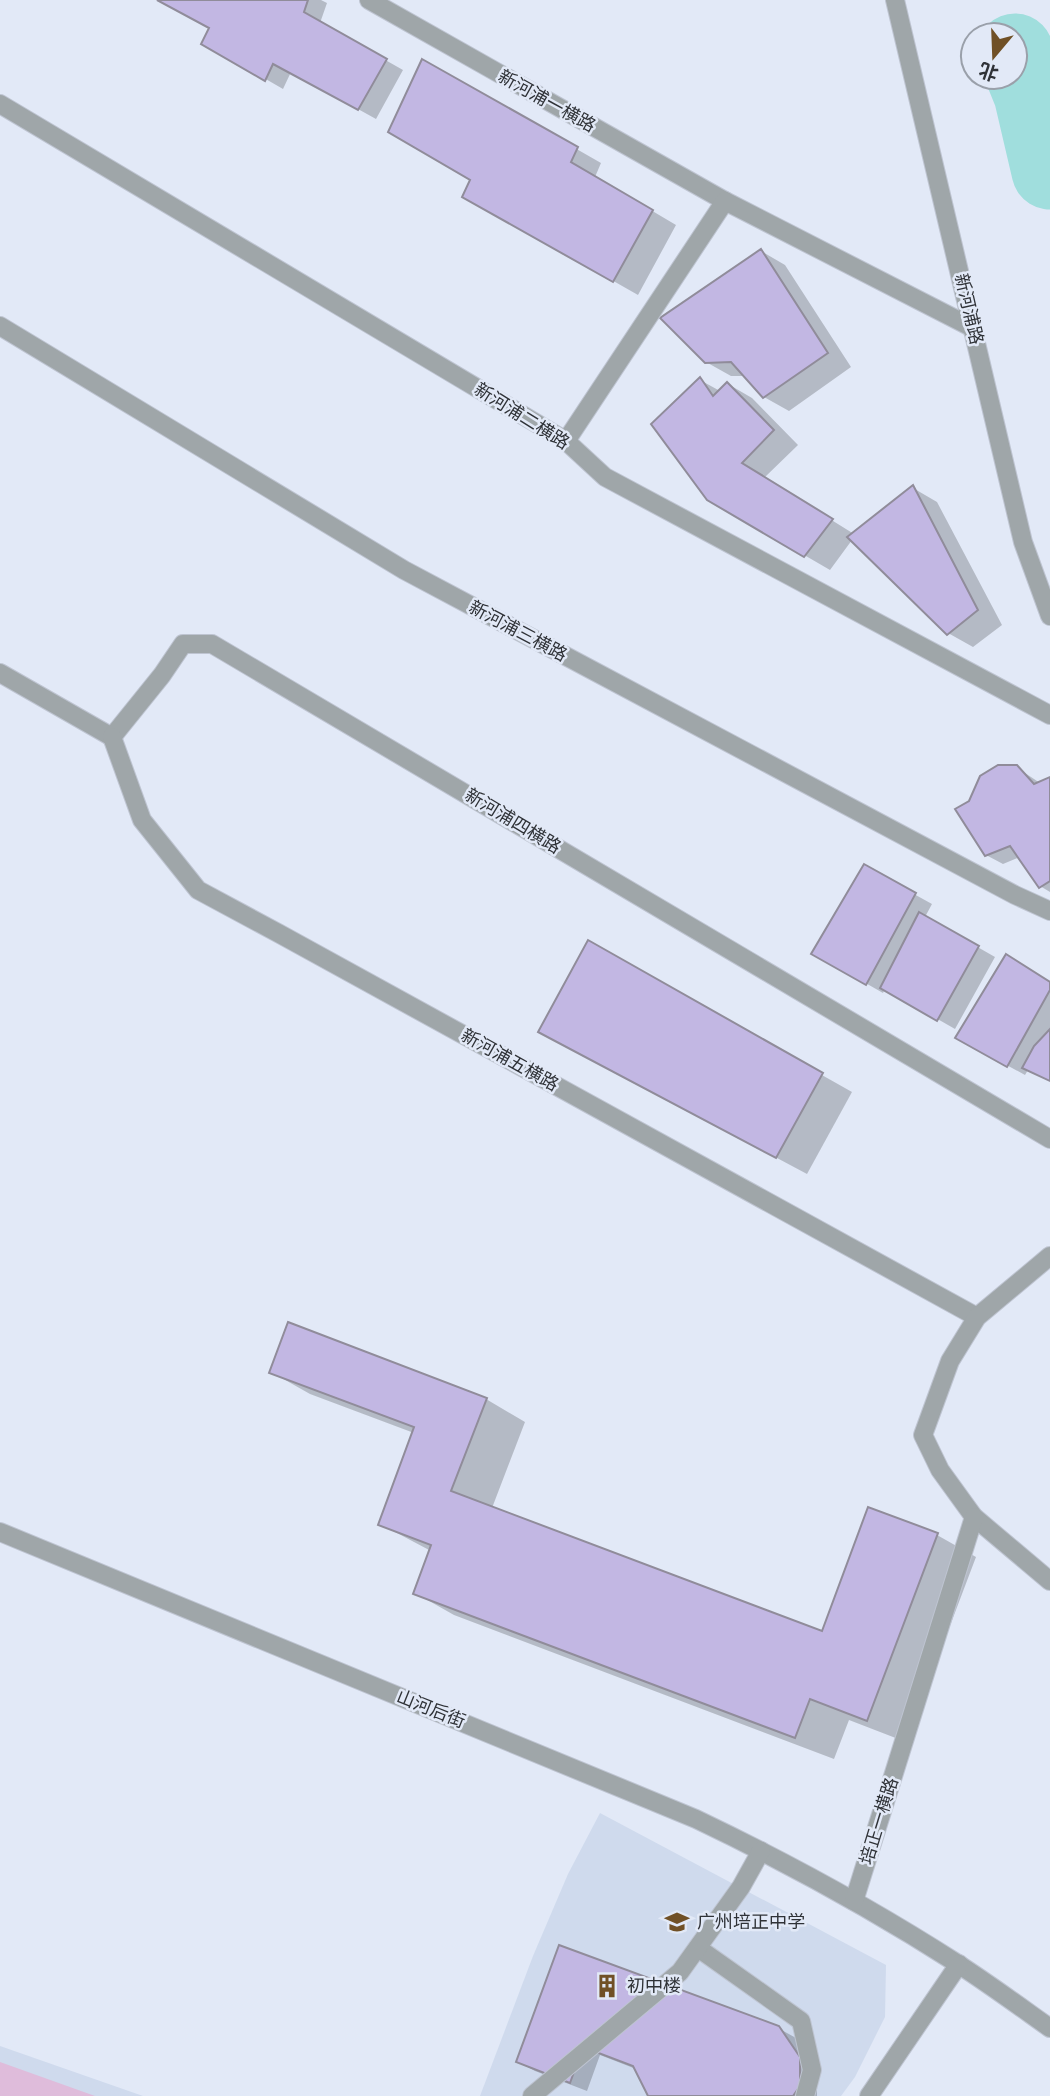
<svg xmlns="http://www.w3.org/2000/svg" width="1050" height="2096" font-family="Poppins,'Noto Sans SC',sans-serif">
  <rect width="100%" height="100%" fill="#e2e9f7"/>
  <!-- built -->
  <g fill="#cfdaed">
    <path d="M 600,1813 L 886,1965 L 885,2017 L 855,2077 L 841,2096 L 480,2096 L 533,1956 L 568,1874 Z"/>
    <path d="M 0,2046 L 143,2096 L 0,2096 Z"/>
  </g>
  <!-- green -->
  <path fill="#dfbcdb" d="M 0,2062 L 95,2096 L 0,2096 Z"/>
  <!-- shadow -->
  <g fill="#0003">
    <path d="M 160,0 L 321,0 L 327,3 L 320,23 L 403,70 L 376,119 L 291,72 L 283,89 L 203,43 L 211,28 Z"/>
    <path d="M 423,61 L 601,163 L 595,177 L 676,225 L 638,295 L 464,196 L 472,179 Z"/>
    <path d="M 761,251 L 785,265 L 851,367 L 789,411 L 764,397 L 745,376 L 731,376 L 706,362 Z"/>
    <path d="M 700,380 L 720,391 L 728,384 L 752,398 L 798,445 L 764,478 L 854,534 L 913,488 L 937,502 L 1002,625 L 973,647 L 948,633 L 852,540 L 830,570 L 708,499 Z"/>
    <path d="M 1016,767 L 1040,783 L 1050,779 L 1050,892 L 1040,886 L 1020,857 L 1003,864 L 986,855 Z"/>
    <path d="M 865,867 L 932,904 L 925,917 L 995,957 L 955,1029 L 885,989 L 883,993 L 813,953 Z"/>
    <path d="M 588,943 L 852,1092 L 807,1174 L 540,1032 Z"/>
    <path d="M 1050,983 L 1050,1081 L 1028,1070 L 1025,1075 L 957,1038 Z"/>
    <path d="M 271,1372 L 486,1399 L 525,1422 L 492,1508 L 823,1633 L 937,1535 L 976,1557 L 906,1742 L 849,1720 L 834,1759 L 454,1615 L 415,1593 L 431,1551 L 380,1524 L 414,1433 L 310,1394 Z"/>
    <path d="M 778,2028 L 796,2038 L 817,2068 L 817,2096 L 650,2096 L 636,2069 L 600,2055 L 587,2091 L 535,2071 L 518,2062 Z"/>
  </g>
  <g fill="none" stroke-linecap="round" stroke-linejoin="round">
    <!-- river -->
    <path stroke="#a0dedd" stroke-width="77" d="M 1015,52 L 1032,94 L 1050,171"/>
  </g>
  <!-- building -->
  <g fill="#c2b7e3" stroke="#908c9a" stroke-width="2">
    <path d="M 157,0 L 308,0 L 304,12 L 387,59 L 358,110 L 273,64 L 265,81 L 201,44 L 209,28 Z"/>
    <path d="M 422,59 L 578,147 L 571,162 L 653,210 L 613,282 L 462,197 L 470,180 L 388,132 Z"/>
    <path d="M 761,249 L 828,353 L 763,398 L 731,362 L 705,363 L 660,318 Z"/>
    <path d="M 700,377 L 713,396 L 727,382 L 774,430 L 742,463 L 833,519 L 804,557 L 707,500 L 651,424 Z"/>
    <path d="M 913,485 L 978,610 L 947,635 L 847,537 Z"/>
    <path d="M 998,765 L 1017,765 L 1034,784 L 1050,777 L 1050,881 L 1039,888 L 1010,846 L 985,856 L 955,809 L 969,801 L 980,776 Z"/>
    <path d="M 864,864 L 916,893 L 866,985 L 811,954 Z"/>
    <path d="M 919,912 L 979,946 L 937,1021 L 880,988 Z"/>
    <path d="M 588,940 L 823,1073 L 776,1158 L 538,1032 Z"/>
    <path d="M 1006,954 L 1050,982 L 1050,990 L 1007,1067 L 955,1038 Z"/>
    <path d="M 1050,1029 L 1050,1081 L 1022,1068 L 1034,1046 Z"/>
    <path d="M 288,1322 L 487,1398 L 451,1491 L 822,1631 L 868,1507 L 938,1533 L 867,1721 L 810,1699 L 795,1738 L 413,1594 L 431,1545 L 378,1525 L 414,1427 L 269,1373 Z"/>
    <path d="M 559,1945 L 779,2026 L 800,2057 L 800,2086 L 793,2096 L 648,2096 L 633,2066 L 583,2047 L 570,2083 L 516,2062 Z"/>
  </g>
  <g fill="none" stroke-linecap="round" stroke-linejoin="round">
    <!-- minor casing -->
    <g stroke="#bec4d1" stroke-width="20">
      <g id="minor">
        <path d="M 369,0 L 725,201"/>
        <path d="M 895,0 L 1023,542 L 1050,616"/>
        <path d="M 0,104 L 566,441 L 605,477 L 1050,715"/>
        <path d="M 0,326 L 404,570 L 1015,895 L 1050,911"/>
        <path d="M 566,441 L 725,201 L 973,328"/>
        <path d="M 0,673 L 112,737"/>
        <path d="M 112,737 L 162,675 L 183,644 L 212,644 L 1050,1139"/>
        <path d="M 112,737 L 142,820 L 198,890 L 278,933 L 977,1317"/>
        <path d="M 1050,1256 L 977,1317 L 950,1361 L 923,1435 L 940,1470 L 974,1517 L 1050,1581"/>
        <path d="M 0,1532 L 696,1819 C 786,1862 874,1910 958,1964 C 989,1984 1019,2006 1050,2028"/>
        <path d="M 854,1901 L 974,1517"/>
        <path d="M 698,1948 L 801,2021 L 812,2070 L 805,2096"/>
        <path d="M 532,2096 L 680,1972 L 741,1887 L 761,1851"/>
        <path d="M 869,2096 L 959,1964"/>
      </g>
    </g>
    <!-- minor -->
    <use href="#minor" stroke="#9fa6a9" stroke-width="18"/>
  </g>
  <!-- icons -->
  <defs>
    <g id="school-bare" transform="scale(1.89)"><path d="M0-5L7-2L0 1L-7-2ZM-4 1L0 2.5L4 1V4Q0 6-4 4Z" fill="#705026" stroke="#e2e9f7" stroke-width="2.5" paint-order="stroke"/></g>
    <g id="building-bare" transform="scale(1.89)"><path d="M-4-6H4V6H1V3H-1V6H-4ZM-2.5-4.3h1.7v1.8h-1.7ZM.8-4.3h1.7v1.8H.8ZM-2.5-1h1.7V.8h-1.7ZM.8-1h1.7V.8H.8Z" fill="#705026" stroke="#e2e9f7" stroke-width="2.5" paint-order="stroke"/></g>
  </defs>
  <g fill-rule="evenodd">
    <use href="#school-bare" x="677" y="1922"/>
    <use href="#building-bare" x="607" y="1986"/>
  </g>
  <g text-anchor="middle" stroke-width="5" stroke-linejoin="round" paint-order="stroke">
    <!-- street labels -->
    <g font-size="18" fill="#2f3237" stroke="#e2e9f7">
      <text transform="translate(547 101) rotate(29)" y="6">新河浦一横路</text>
      <text transform="translate(969 309) rotate(77)" y="6">新河浦路</text>
      <text transform="translate(522 416) rotate(32)" y="6">新河浦二横路</text>
      <text transform="translate(518 631) rotate(28)" y="6">新河浦三横路</text>
      <text transform="translate(513 821) rotate(31)" y="6">新河浦四横路</text>
      <text transform="translate(510 1060) rotate(29)" y="6">新河浦五横路</text>
      <text transform="translate(431 1709) rotate(22)" y="6">山河后街</text>
      <text transform="translate(879 1821) rotate(-73)" y="6">培正一横路</text>
    </g>
    <!-- poi labels -->
    <g font-size="18" fill="#2f3237" stroke="#e2e9f7" text-anchor="start">
      <text x="697" y="1928">广州培正中学</text>
      <text x="627" y="1992">初中楼</text>
    </g>
  </g>
  <!-- north arrow -->
  <g transform="translate(994 56) rotate(199)"><circle r="33" fill="#e2e9f7" stroke="#9aa0aa" stroke-width="2"/>
  <path d="M0-5L12 26L0 18L-12 26Z" fill="#705026"/>
  <text y="-10" font-size="19" font-weight="bold" text-anchor="middle" fill="#2f3237">北</text>
  </g>
</svg>
